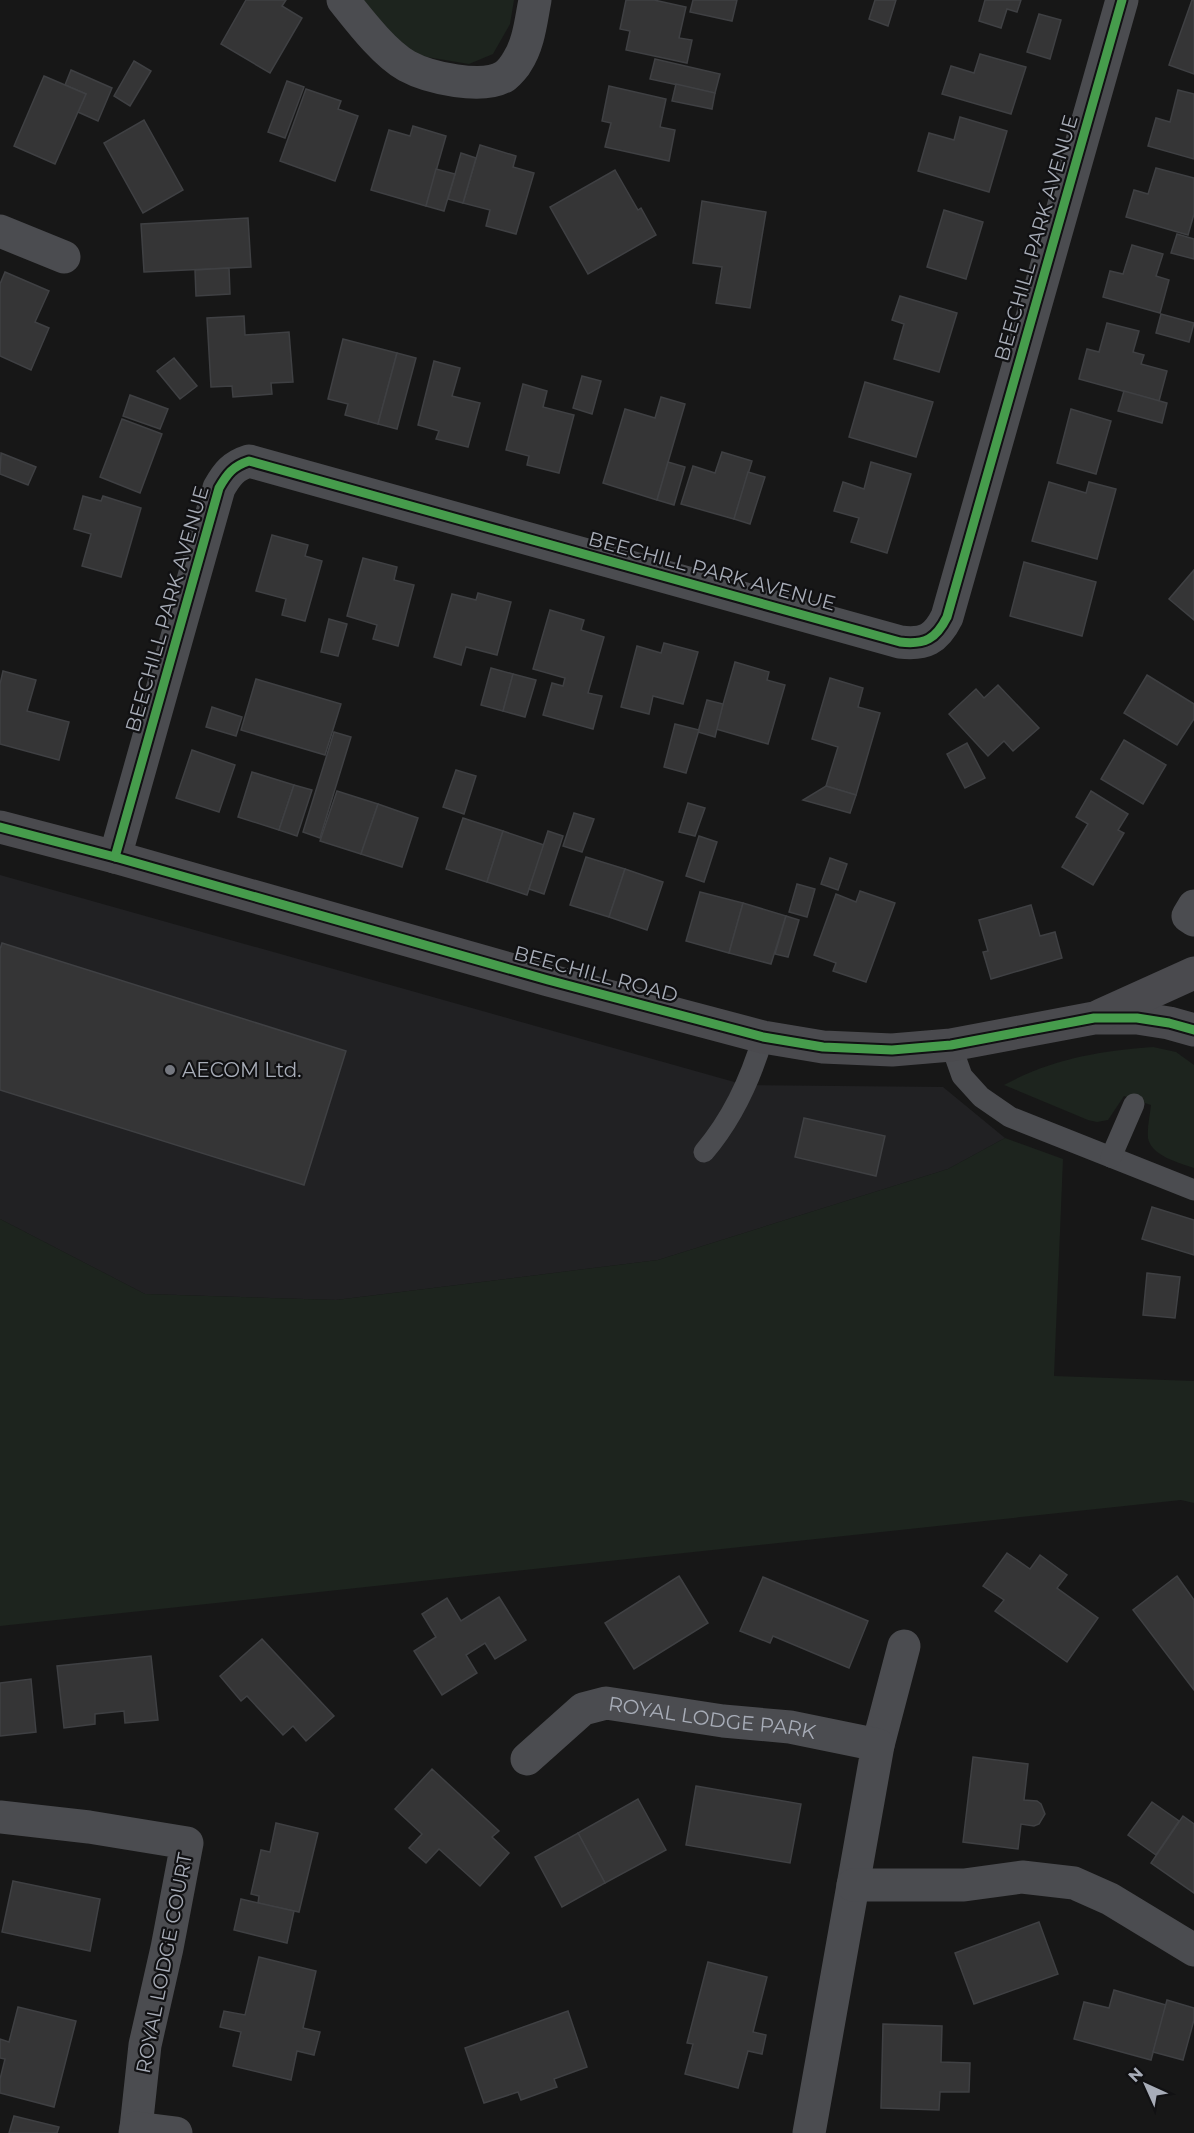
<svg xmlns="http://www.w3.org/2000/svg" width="1194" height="2133" font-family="Montserrat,sans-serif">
  <rect width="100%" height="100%" fill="#171717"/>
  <!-- built -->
  <path fill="#212123" d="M 0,875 L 745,1085 L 943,1087 L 1005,1138 L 948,1169 L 658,1260 L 336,1300 L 145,1294 L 0,1219 Z"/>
  <!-- green -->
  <g fill="#1d241e">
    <path d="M 358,0 L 514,0 L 510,24 L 493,54 L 469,64 L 421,56 L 397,43 Z"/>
    <path d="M 1153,1047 L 1176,1052 L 1194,1065 L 1194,1168 C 1180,1163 1151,1156 1148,1138 C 1147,1127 1150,1115 1151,1105 L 1124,1096 L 1108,1120 L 1097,1122 L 1088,1120 L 1004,1085 C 1052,1059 1099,1051 1153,1047 Z"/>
    <path d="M 1005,1138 L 1063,1159 L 1054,1376 L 1194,1381 L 1194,1503 L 1181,1500 L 0,1626 L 0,1219 L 145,1294 L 336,1300 L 658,1260 L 948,1169 Z"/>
  </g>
  <!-- building -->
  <g fill="#353536" stroke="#3f4043" stroke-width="1.5">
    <path d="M 246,0 L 286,0 L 282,6 L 302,18 L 270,73 L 221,44 Z"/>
    <path d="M 626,0 L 654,0 L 686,7 L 679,38 L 692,40 L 687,63 L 626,50 L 630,31 L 620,29 Z"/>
    <path d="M 693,0 L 737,0 L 732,21 L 690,12 Z"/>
    <path d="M 875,0 L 896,0 L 888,26 L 869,19 Z"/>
    <path d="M 985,0 L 1021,0 L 1017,12 L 1007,9 L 1001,28 L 979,21 Z"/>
    <path d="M 1192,0 L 1194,0 L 1194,74 L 1169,65 Z"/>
    <path d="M 1039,14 L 1061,20 L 1050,59 L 1027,52 Z"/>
    <path d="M 980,54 L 1026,67 L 1011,114 L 942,94 L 951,66 L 974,73 Z"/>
    <path d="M 655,59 L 720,74 L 715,93 L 650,79 Z"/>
    <path d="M 134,61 L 151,71 L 130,106 L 114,96 Z"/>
    <path d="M 71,70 L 112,88 L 98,121 L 78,112 L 86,94 L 65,85 Z"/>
    <path d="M 44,76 L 86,94 L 55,164 L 14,146 Z"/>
    <path d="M 287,81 L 304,87 L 285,138 L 268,132 Z"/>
    <path d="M 676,84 L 715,93 L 712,109 L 672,101 Z"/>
    <path d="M 609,86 L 666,99 L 660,127 L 675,130 L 669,161 L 605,147 L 611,123 L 602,121 Z"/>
    <path d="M 306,89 L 341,101 L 338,109 L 358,116 L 335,181 L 280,161 Z"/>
    <path d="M 1178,90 L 1194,94 L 1194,159 L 1148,146 L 1156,118 L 1170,122 Z"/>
    <path d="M 960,117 L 1007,131 L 989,192 L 918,171 L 929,133 L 954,140 Z"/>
    <path d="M 144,120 L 183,190 L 143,213 L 104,143 Z"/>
    <path d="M 413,126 L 446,136 L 426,206 L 371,190 L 389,130 L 410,136 Z"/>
    <path d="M 480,145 L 516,156 L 513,167 L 534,173 L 516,234 L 486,226 L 490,210 L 463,203 Z"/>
    <path d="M 461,153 L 476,158 L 463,203 L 448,199 Z"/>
    <path d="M 1156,168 L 1194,178 L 1194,214 L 1188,235 L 1126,217 L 1134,190 L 1148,194 Z"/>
    <path d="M 436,169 L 455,174 L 444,211 L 426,206 Z"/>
    <path d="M 615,170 L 638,210 L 641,208 L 656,235 L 588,274 L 550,207 Z"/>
    <path d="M 702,201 L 766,212 L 750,308 L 716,303 L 722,267 L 693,263 Z"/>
    <path d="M 944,210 L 983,222 L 966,279 L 927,267 Z"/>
    <path d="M 248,218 L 251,267 L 144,272 L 141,224 Z"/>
    <path d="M 1177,234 L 1194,239 L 1194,259 L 1171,253 Z"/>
    <path d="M 1132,245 L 1163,254 L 1156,276 L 1169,280 L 1160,313 L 1103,297 L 1110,271 L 1123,274 Z"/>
    <path d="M 229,268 L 230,294 L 196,296 L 195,270 Z"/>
    <path d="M 5,272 L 49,291 L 35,322 L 49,328 L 31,370 L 0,356 L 0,284 Z"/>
    <path d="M 900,296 L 957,313 L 939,372 L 894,359 L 904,324 L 892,320 Z"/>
    <path d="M 1161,314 L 1194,323 L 1189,342 L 1156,333 Z"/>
    <path d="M 244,316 L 245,335 L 289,332 L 293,382 L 271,383 L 272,394 L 233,397 L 232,386 L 211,387 L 207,318 Z"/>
    <path d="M 1107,323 L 1139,331 L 1133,352 L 1144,355 L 1141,364 L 1167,371 L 1159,401 L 1079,379 L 1087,349 L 1099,352 Z"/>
    <path d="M 343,339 L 397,353 L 378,424 L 345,415 L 348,404 L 328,399 Z"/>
    <path d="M 397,353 L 416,358 L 397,429 L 378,424 Z"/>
    <path d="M 174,358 L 197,386 L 180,399 L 157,371 Z"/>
    <path d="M 434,361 L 460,368 L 452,396 L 480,403 L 468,447 L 436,439 L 439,431 L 418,425 Z"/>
    <path d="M 582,376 L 601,381 L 592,414 L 573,408 Z"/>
    <path d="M 865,382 L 933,402 L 916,457 L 849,437 Z"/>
    <path d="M 523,384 L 547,391 L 543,407 L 574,415 L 559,473 L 527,465 L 529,456 L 506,450 Z"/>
    <path d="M 1124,391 L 1167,403 L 1162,423 L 1118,411 Z"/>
    <path d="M 130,395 L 168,409 L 160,429 L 123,416 Z"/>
    <path d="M 661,397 L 685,404 L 657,500 L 603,483 L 625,409 L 655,418 Z"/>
    <path d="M 1071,409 L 1111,421 L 1096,474 L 1057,463 Z"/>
    <path d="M 122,419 L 162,434 L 140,493 L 100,477 Z"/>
    <path d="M 722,452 L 752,461 L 734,519 L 681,504 L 693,466 L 715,473 Z"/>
    <path d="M 1,453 L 36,467 L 28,485 L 0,474 Z"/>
    <path d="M 668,462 L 685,467 L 674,505 L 657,500 Z"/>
    <path d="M 871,462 L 911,474 L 887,553 L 851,542 L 859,518 L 834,511 L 843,482 L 864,489 Z"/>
    <path d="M 748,472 L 765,477 L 750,524 L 734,519 Z"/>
    <path d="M 1049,482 L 1086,493 L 1089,482 L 1116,489 L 1097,559 L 1032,541 Z"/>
    <path d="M 83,496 L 101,501 L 103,496 L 141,508 L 121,577 L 82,566 L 91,534 L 74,529 Z"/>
    <path d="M 272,535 L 308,545 L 305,556 L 322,561 L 305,621 L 282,615 L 286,599 L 256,591 Z"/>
    <path d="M 363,558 L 397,567 L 394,580 L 414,585 L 398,646 L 373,639 L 377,625 L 347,616 Z"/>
    <path d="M 1024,562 L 1096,582 L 1082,636 L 1010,616 Z"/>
    <path d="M 1194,570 L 1194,620 L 1169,599 Z"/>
    <path d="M 478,593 L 511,602 L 497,655 L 466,647 L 461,665 L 434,657 L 452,594 L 476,600 Z"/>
    <path d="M 550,610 L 584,620 L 581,630 L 604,637 L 588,693 L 602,696 L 593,729 L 543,715 L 552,683 L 563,686 L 565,678 L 533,669 Z"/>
    <path d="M 329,619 L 347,624 L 338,656 L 321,652 Z"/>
    <path d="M 664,643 L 698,652 L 683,704 L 653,696 L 649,714 L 621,707 L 637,646 L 661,653 Z"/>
    <path d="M 735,662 L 769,672 L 767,680 L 785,685 L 768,744 L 716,729 Z"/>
    <path d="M 491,668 L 513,674 L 503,711 L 481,705 Z"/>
    <path d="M 3,671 L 36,680 L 27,711 L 69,722 L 59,760 L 0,744 L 0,684 Z"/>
    <path d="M 513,674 L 536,680 L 525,717 L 503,711 Z"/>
    <path d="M 1147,675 L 1194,704 L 1194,719 L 1177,745 L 1124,713 Z"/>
    <path d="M 830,678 L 863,688 L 858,707 L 880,713 L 856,795 L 826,786 L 838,747 L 812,739 Z"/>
    <path d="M 256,679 L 341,704 L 325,755 L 241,730 Z"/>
    <path d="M 998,685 L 1039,728 L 1013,751 L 1004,741 L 988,756 L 949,714 L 976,689 L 984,698 Z"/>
    <path d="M 707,700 L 723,704 L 715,737 L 698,732 Z"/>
    <path d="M 212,707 L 242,717 L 236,736 L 206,727 Z"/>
    <path d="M 675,724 L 699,730 L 686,773 L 664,767 Z"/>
    <path d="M 334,732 L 351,737 L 320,838 L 303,832 Z"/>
    <path d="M 1124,740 L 1166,765 L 1143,804 L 1101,779 Z"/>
    <path d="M 967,743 L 985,778 L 965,788 L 947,754 Z"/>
    <path d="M 192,750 L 235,765 L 219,812 L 176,798 Z"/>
    <path d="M 456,770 L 476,776 L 464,814 L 443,807 Z"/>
    <path d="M 252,772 L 294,785 L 279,830 L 238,817 Z"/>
    <path d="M 294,785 L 312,790 L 297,836 L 279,830 Z"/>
    <path d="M 826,786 L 856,795 L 850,813 L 803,800 Z"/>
    <path d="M 337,791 L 378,804 L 361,854 L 320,841 Z"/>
    <path d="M 1091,791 L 1128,814 L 1118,830 L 1124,833 L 1093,885 L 1062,867 L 1088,824 L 1076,817 Z"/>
    <path d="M 688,803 L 705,808 L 695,836 L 679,832 Z"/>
    <path d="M 378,804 L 418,818 L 402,867 L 361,854 Z"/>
    <path d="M 574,813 L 594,819 L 582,852 L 563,846 Z"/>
    <path d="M 463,818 L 503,831 L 487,882 L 446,869 Z"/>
    <path d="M 503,831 L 544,845 L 527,895 L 487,882 Z"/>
    <path d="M 548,831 L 563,836 L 544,894 L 529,889 Z"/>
    <path d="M 699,836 L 717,842 L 704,882 L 686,876 Z"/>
    <path d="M 586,857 L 625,869 L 609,917 L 570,905 Z"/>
    <path d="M 830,858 L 847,864 L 838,890 L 821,884 Z"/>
    <path d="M 625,869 L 663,882 L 647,930 L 609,917 Z"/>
    <path d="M 797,884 L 815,889 L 807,917 L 789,912 Z"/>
    <path d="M 860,891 L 895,903 L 866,982 L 833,971 L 836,963 L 814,955 L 836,894 L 856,902 Z"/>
    <path d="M 700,892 L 743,903 L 729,953 L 686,941 Z"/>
    <path d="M 743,903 L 786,916 L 771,964 L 729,953 Z"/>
    <path d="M 1031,905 L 1040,936 L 1055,932 L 1062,958 L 991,979 L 983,952 L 988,951 L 979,920 Z"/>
    <path d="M 786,916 L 799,920 L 788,957 L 775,954 Z"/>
    <path d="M 2,943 L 346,1051 L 304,1185 L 0,1090 L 0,949 Z"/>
    <path d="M 804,1118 L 885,1136 L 876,1176 L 795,1157 Z"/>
    <path d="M 1152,1207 L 1194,1220 L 1194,1255 L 1142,1239 Z"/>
    <path d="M 1147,1273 L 1180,1277 L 1175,1318 L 1143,1315 Z"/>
    <path d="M 1007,1553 L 1030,1569 L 1040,1555 L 1067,1575 L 1057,1588 L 1098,1618 L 1067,1662 L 995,1611 L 1004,1600 L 983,1586 Z"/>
    <path d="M 679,1576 L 708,1623 L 634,1669 L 605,1623 Z"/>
    <path d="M 1177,1576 L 1194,1600 L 1194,1690 L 1133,1610 Z"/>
    <path d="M 763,1577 L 868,1621 L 849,1668 L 773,1636 L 770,1643 L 740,1631 Z"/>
    <path d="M 499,1597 L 526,1640 L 495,1659 L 485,1643 L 466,1655 L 477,1673 L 442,1695 L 414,1651 L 436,1637 L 422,1614 L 447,1598 L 461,1621 Z"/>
    <path d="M 262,1639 L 334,1716 L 306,1741 L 293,1726 L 283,1735 L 247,1696 L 241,1701 L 220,1676 Z"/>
    <path d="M 151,1656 L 158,1720 L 125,1723 L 124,1711 L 95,1714 L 95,1724 L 64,1728 L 57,1666 Z"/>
    <path d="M 31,1679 L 36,1732 L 0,1736 L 0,1683 Z"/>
    <path d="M 973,1757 L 1028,1764 L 1024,1800 L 1037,1801 L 1041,1804 L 1045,1814 L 1039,1824 L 1034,1826 L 1021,1824 L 1018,1849 L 963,1842 Z"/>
    <path d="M 432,1769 L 499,1831 L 492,1837 L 509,1853 L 480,1886 L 439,1849 L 426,1863 L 409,1848 L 422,1834 L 395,1809 Z"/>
    <path d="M 696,1786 L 801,1804 L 790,1863 L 686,1845 Z"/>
    <path d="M 638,1799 L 666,1850 L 605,1883 L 578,1833 Z"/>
    <path d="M 1152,1802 L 1179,1821 L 1156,1855 L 1128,1835 Z"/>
    <path d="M 1183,1816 L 1194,1824 L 1194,1893 L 1151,1863 Z"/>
    <path d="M 276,1823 L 318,1833 L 299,1912 L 258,1903 L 259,1896 L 251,1894 L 261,1850 L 270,1852 Z"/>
    <path d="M 578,1833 L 605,1883 L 562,1907 L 535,1857 Z"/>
    <path d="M 13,1881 L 100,1899 L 90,1951 L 2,1932 Z"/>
    <path d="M 241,1899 L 294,1911 L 287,1943 L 234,1930 Z"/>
    <path d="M 1039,1922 L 1058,1974 L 974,2004 L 955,1953 Z"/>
    <path d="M 259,1957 L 316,1971 L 303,2028 L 320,2032 L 314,2055 L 297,2051 L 291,2080 L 233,2066 L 241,2032 L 220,2027 L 224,2011 L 245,2015 Z"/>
    <path d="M 708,1962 L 767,1977 L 753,2032 L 766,2035 L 762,2054 L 748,2051 L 738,2088 L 685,2074 L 693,2044 L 687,2043 Z"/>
    <path d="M 1114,1990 L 1166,2005 L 1151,2060 L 1074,2039 L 1084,2002 L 1109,2008 Z"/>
    <path d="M 1167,2000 L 1194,2008 L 1194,2020 L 1183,2060 L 1153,2052 Z"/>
    <path d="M 18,2007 L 76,2021 L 54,2107 L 0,2093 L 0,2079 L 5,2059 L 0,2058 L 0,2039 L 9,2042 Z"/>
    <path d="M 568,2011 L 587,2067 L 554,2079 L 557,2087 L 521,2100 L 518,2092 L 484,2103 L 465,2048 Z"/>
    <path d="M 883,2024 L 942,2026 L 941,2062 L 970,2063 L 969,2092 L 940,2092 L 939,2110 L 881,2108 Z"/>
    <path d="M 14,2116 L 59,2127 L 57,2133 L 9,2133 Z"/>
  </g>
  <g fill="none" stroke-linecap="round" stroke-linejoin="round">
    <!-- lane -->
    <g stroke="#4b4c50" stroke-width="21">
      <path d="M 951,1045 L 962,1076 L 981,1097 L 1010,1117 L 1194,1190"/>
      <path d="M 704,1152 C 732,1119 751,1078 763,1037"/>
      <path d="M 1111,1157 L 1134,1104"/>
    </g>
    <!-- street -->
    <g stroke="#4b4c50" stroke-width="33">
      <path d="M 343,0 C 359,20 384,53 407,66 C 429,78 483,90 505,76 C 509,73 515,66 517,62 C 529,44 531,20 535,0"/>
      <path d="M 0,231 L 64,257"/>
      <path d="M 115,857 L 219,488 C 227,474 233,466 249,461 L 900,642 C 925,645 936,639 947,617 L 1122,0"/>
      <path d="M 1194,906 L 1188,916 L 1194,920"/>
      <path d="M 878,1745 L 904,1646"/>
      <path id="s1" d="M 527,1759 L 583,1709 L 606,1703 L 723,1721 L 790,1727 L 878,1745 L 809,2133"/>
      <path d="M 0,1817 L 89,1827 L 187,1843 L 167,1948 L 145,2045 L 136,2128"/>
      <path d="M 853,1885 L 964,1885 L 1022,1877 L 1074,1883 L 1110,1899 L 1194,1950"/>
      <path d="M 135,2133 L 136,2128 L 176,2133"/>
    </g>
    <!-- secondary -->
    <g stroke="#4a4a4e" stroke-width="33">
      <path d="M 0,827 L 115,857 L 548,980 L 763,1037 L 823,1047 L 892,1050 L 951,1045 L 1094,1018 L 1137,1018 L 1169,1023 L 1194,1030"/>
      <path d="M 1101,1015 L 1194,973"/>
    </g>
    <!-- cycleway casing -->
    <g stroke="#111113" stroke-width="13">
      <g id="cycleway">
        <path d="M 0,827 L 115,857 L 548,980 L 763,1037 L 823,1047 L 892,1050 L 951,1045 L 1094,1018 L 1137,1018 L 1169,1023 L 1194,1030"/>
        <path d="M 115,857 L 219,488 C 227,474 233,466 249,461 L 900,642 C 925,645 936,639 947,617 L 1122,0"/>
      </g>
    </g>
    <!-- cycleway -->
    <use href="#cycleway" stroke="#469c4c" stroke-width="9"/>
  </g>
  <!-- markers -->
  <circle fill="#757880" stroke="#111113" stroke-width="2" cx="170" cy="1070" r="6"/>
  <g text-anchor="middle" stroke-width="4.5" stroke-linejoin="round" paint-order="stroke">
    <!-- street labels -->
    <g font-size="20" fill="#a8adb8" stroke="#111113">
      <text transform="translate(1036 238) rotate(-74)" y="7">BEECHILL PARK AVENUE</text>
      <text transform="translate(712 571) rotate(15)" y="7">BEECHILL PARK AVENUE</text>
      <text transform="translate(167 609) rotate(-74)" y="7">BEECHILL PARK AVENUE</text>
      <text transform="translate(596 974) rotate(15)" y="7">BEECHILL ROAD</text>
      <text dy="7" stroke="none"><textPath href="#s1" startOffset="206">ROYAL LODGE PARK</textPath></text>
      <text transform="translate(164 1963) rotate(-79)" y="7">ROYAL LODGE COURT</text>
    </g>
    <!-- poi labels -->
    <g font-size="20" fill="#a8adb8" stroke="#111113" text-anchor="start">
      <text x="182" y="1077">AECOM Ltd.</text>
    </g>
  </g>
  <!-- north arrow -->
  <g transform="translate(1146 2085) rotate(315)" stroke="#111113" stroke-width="4.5" paint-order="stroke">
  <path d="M0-4.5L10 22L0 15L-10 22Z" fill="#a8adb8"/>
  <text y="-9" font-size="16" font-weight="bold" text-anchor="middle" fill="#a8adb8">N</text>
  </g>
</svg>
